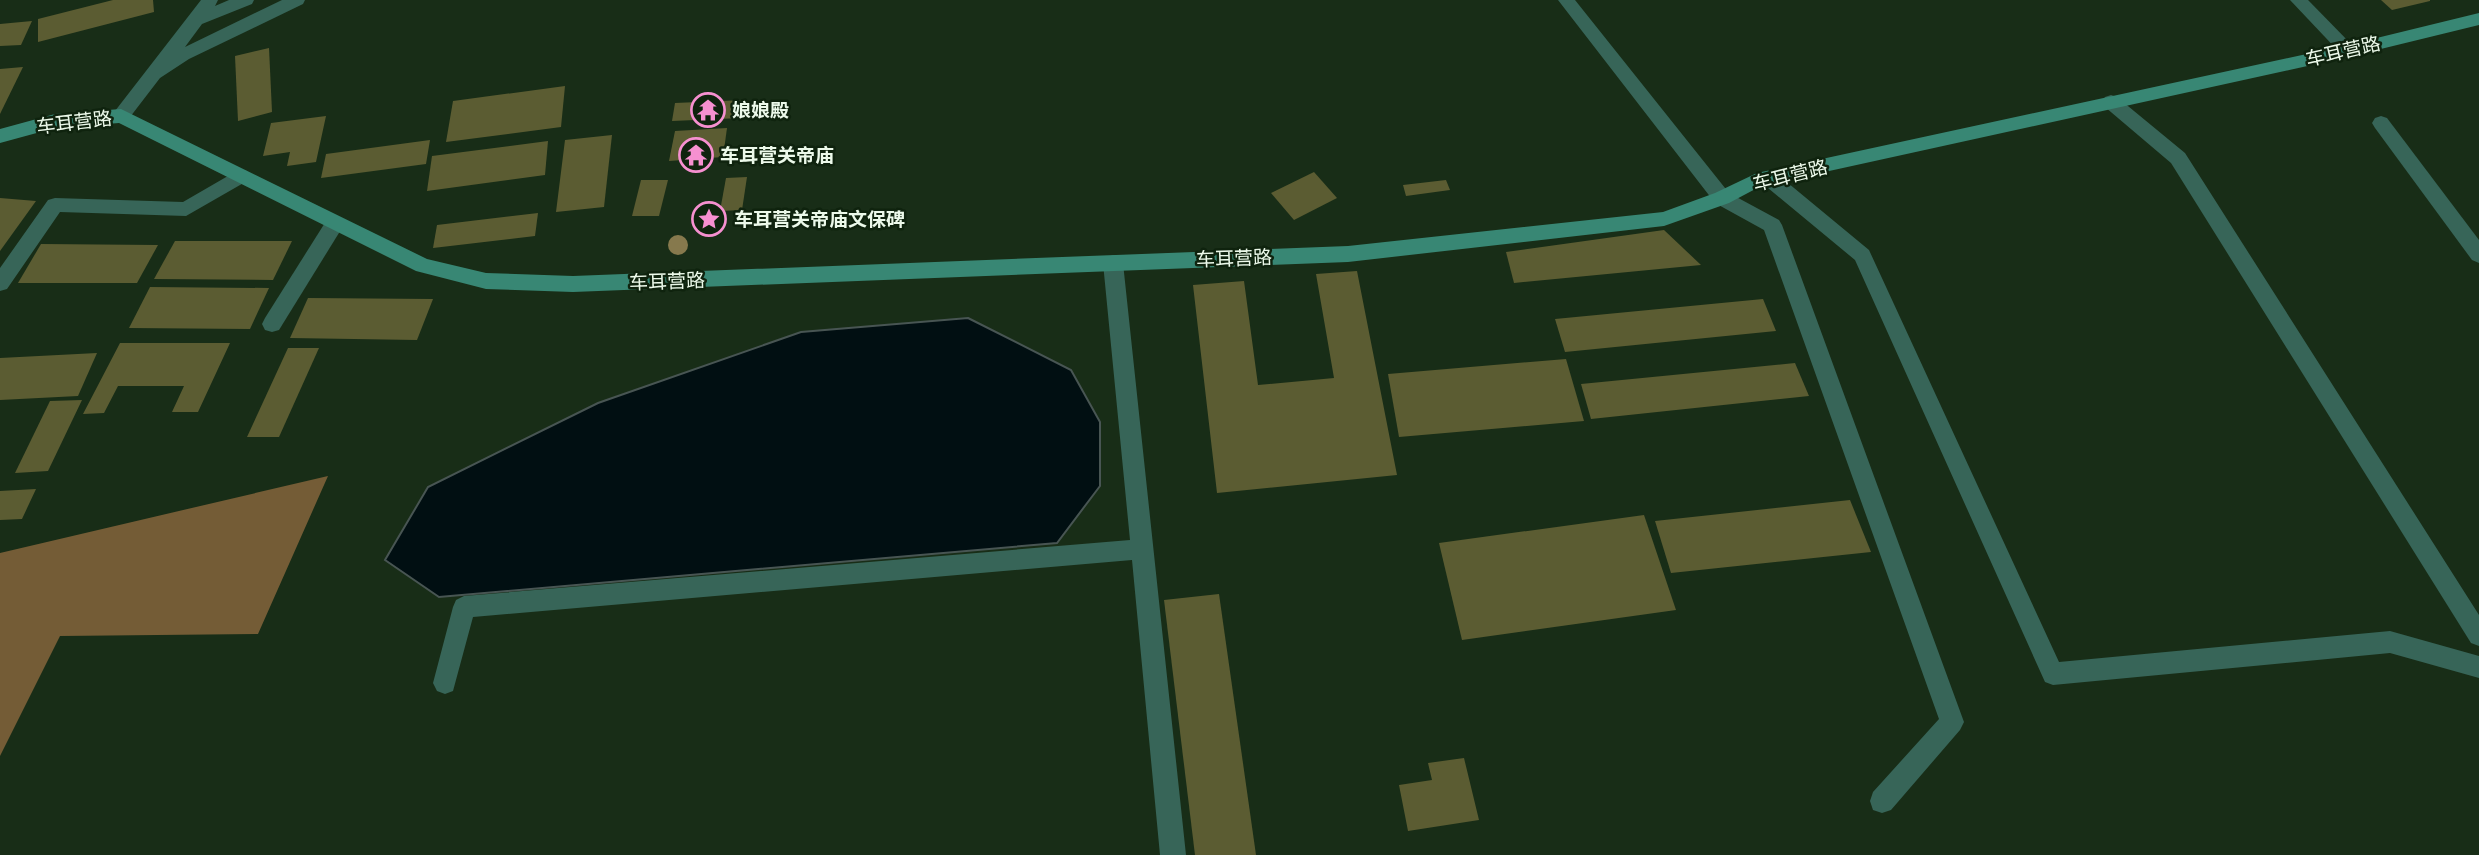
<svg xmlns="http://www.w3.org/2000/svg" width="2479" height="855" font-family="Inter,'Noto Sans SC',sans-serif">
  <rect width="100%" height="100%" fill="#182d17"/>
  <!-- forest -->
  <path fill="#745c36" d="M 328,476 L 258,634 L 60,636 L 0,756 L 0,553 Z"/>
  <!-- water -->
  <path fill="#010f12" stroke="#485553" stroke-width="2" d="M 968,318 L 1071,370 L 1100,422 L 1100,486 L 1057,543 L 439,597 L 385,560 L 428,487 L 598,403 L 801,332 Z"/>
  <!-- building -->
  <g fill="#5b5c32">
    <path d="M 113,0 L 153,0 L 154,12 L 38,42 L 38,19 Z"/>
    <path d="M 2381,0 L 2430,0 L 2430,1 L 2392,10 Z"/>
    <path d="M 32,21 L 21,45 L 0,46 L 0,24 Z"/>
    <path d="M 269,48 L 272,112 L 238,121 L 235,56 Z"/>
    <path d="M 23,67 L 0,114 L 0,69 Z"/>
    <path d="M 565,86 L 561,127 L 446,142 L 453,101 Z"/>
    <path d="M 744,100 L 741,118 L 672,121 L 675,103 Z"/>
    <path d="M 326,116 L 316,162 L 287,166 L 290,152 L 263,156 L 271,123 Z"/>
    <path d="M 727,128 L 723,157 L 669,161 L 675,131 Z"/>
    <path d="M 612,135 L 604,207 L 556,212 L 565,140 Z"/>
    <path d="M 430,140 L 426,164 L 321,178 L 326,154 Z"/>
    <path d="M 548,141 L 545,175 L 427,191 L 432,156 Z"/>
    <path d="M 1314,172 L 1337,198 L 1294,220 L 1271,193 Z"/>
    <path d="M 747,177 L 742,210 L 720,211 L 726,178 Z"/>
    <path d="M 641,180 L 668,180 L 659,216 L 632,216 Z"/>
    <path d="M 1446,180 L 1450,190 L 1406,196 L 1403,185 Z"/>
    <path d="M 0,198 L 36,201 L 0,251 Z"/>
    <path d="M 538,213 L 535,236 L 433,248 L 437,225 Z"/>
    <path d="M 1664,230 L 1701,265 L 1514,283 L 1506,252 Z"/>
    <path d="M 175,241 L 292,241 L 273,280 L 154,279 Z"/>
    <path d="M 41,244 L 158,245 L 137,283 L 18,283 Z"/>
    <path d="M 1357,271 L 1397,475 L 1217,493 L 1193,285 L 1244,281 L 1258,385 L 1334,378 L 1316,274 Z"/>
    <path d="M 150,287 L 269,288 L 250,329 L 129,328 Z"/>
    <path d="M 308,298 L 433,299 L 417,340 L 290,338 Z"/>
    <path d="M 1763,299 L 1776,331 L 1565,352 L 1555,319 Z"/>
    <path d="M 120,343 L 230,343 L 198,412 L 172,412 L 184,386 L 118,386 L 104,413 L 83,414 Z"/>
    <path d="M 288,348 L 319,348 L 279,437 L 247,437 Z"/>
    <path d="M 97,353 L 78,396 L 0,400 L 0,358 Z"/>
    <path d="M 1566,359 L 1584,421 L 1399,437 L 1388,374 Z"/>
    <path d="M 1795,363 L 1809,396 L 1591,419 L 1581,384 Z"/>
    <path d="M 82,400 L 48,471 L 15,473 L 50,401 Z"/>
    <path d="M 36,489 L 22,519 L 0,520 L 0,491 Z"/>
    <path d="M 1850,500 L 1871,552 L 1671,573 L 1655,521 Z"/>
    <path d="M 1644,515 L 1676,610 L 1462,640 L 1439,543 Z"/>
    <path d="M 1219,594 L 1256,855 L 1195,855 L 1164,600 Z"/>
    <path d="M 1464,758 L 1479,820 L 1408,831 L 1399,785 L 1432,780 L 1428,763 Z"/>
  </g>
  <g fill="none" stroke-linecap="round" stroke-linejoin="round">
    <!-- lane -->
    <g fill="#376558" fill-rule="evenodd">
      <path d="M 2290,0 L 2308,0 L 2354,47 L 2357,51 L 2354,55 L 2342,55 Z"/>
      <path d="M 2111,95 L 2117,97 L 2185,153 L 2479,615 L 2479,646 L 2471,643 L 2171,163 L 2105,107 L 2102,102 L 2105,97 Z"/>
      <path d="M 2381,116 L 2387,118 L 2479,240 L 2479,263 L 2472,260 L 2375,128 L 2372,123 L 2375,118 Z"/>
      <path d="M 1769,171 L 1776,173 L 1869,250 L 2059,662 L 2390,631 L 2479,656 L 2479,678 L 2390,653 L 2053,685 L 2045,682 L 1855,260 L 1762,183 L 1760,178 L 1762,173 Z"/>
      <path d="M 1113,255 L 1120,258 L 1123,263 L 1186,855 L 1160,855 L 1132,560 L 473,617 L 453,691 L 445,694 L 437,691 L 433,683 L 453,607 L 456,600 L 464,596 L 1130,540 L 1103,263 L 1106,258 Z"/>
    </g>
    <!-- street -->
    <g fill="#376558" fill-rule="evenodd">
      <path d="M 201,0 L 218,0 L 215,6 L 229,0 L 254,0 L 252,4 L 202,24 L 185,47 L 282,0 L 305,0 L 303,4 L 189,59 L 160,78 L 127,121 L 115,121 L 112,116 L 115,111 Z"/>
      <path d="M 1558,0 L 1575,0 L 1729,193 L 1779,220 L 1782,225 L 1964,722 L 1960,730 L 1891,810 L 1882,813 L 1873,810 L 1870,801 L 1873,792 L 1939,719 L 1764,230 L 1715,203 Z"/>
      <path d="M 240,169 L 247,171 L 249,176 L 247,181 L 186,216 L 60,212 L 7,289 L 0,291 L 0,268 L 48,200 L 55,198 L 183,202 Z"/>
      <path d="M 335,216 L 342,218 L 345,223 L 342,228 L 279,330 L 272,332 L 265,330 L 262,324 L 265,318 L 328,218 Z"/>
    </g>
    <!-- secondary -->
    <path fill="#388774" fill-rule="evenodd" d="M 2479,13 L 2479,25 L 2348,57 L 1761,186 L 1729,203 L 1664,226 L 1348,262 L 573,292 L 486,289 L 416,271 L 119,123 L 55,128 L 0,143 L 0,129 L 55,114 L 121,109 L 427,259 L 486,273 L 573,276 L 1348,246 L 1663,212 L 1715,193 L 1757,173 L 2348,45 Z"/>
  </g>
  <!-- trees -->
  <circle fill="#86794d" cx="678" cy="245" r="10"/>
  <!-- icons -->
  <defs>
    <g id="temple-ring" transform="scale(1.75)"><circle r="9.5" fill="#0f230e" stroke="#f690d0" stroke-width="1.5"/><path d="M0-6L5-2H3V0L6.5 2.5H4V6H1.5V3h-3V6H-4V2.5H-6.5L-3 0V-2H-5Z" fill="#f690d0"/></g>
    <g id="sight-ring" transform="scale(1.75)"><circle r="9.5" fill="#0f230e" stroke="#f690d0" stroke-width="1.5"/><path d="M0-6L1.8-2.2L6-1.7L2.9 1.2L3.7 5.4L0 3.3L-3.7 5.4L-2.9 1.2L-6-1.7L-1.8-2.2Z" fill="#f690d0"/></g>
  </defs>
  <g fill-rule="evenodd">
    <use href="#temple-ring" x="708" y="110"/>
    <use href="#temple-ring" x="696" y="155"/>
    <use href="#sight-ring" x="709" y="219"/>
  </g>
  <g text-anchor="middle" stroke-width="5" stroke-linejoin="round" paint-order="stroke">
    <!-- street labels -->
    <g font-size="19" fill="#ecf9ea" stroke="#0f230e">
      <text transform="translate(2343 51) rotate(-13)" y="7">车耳营路</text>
      <text transform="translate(74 122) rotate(-7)" y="7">车耳营路</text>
      <text transform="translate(1790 175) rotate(-14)" y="7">车耳营路</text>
      <text transform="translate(1234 258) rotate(-2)" y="7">车耳营路</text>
      <text transform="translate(667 281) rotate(-2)" y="7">车耳营路</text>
    </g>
    <!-- poi labels -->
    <g font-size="19" font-weight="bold" fill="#ecf9ea" stroke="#0f230e" text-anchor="start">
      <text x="732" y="117">娘娘殿</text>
      <text x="720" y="162">车耳营关帝庙</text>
      <text x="734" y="226">车耳营关帝庙文保碑</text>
    </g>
  </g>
</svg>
